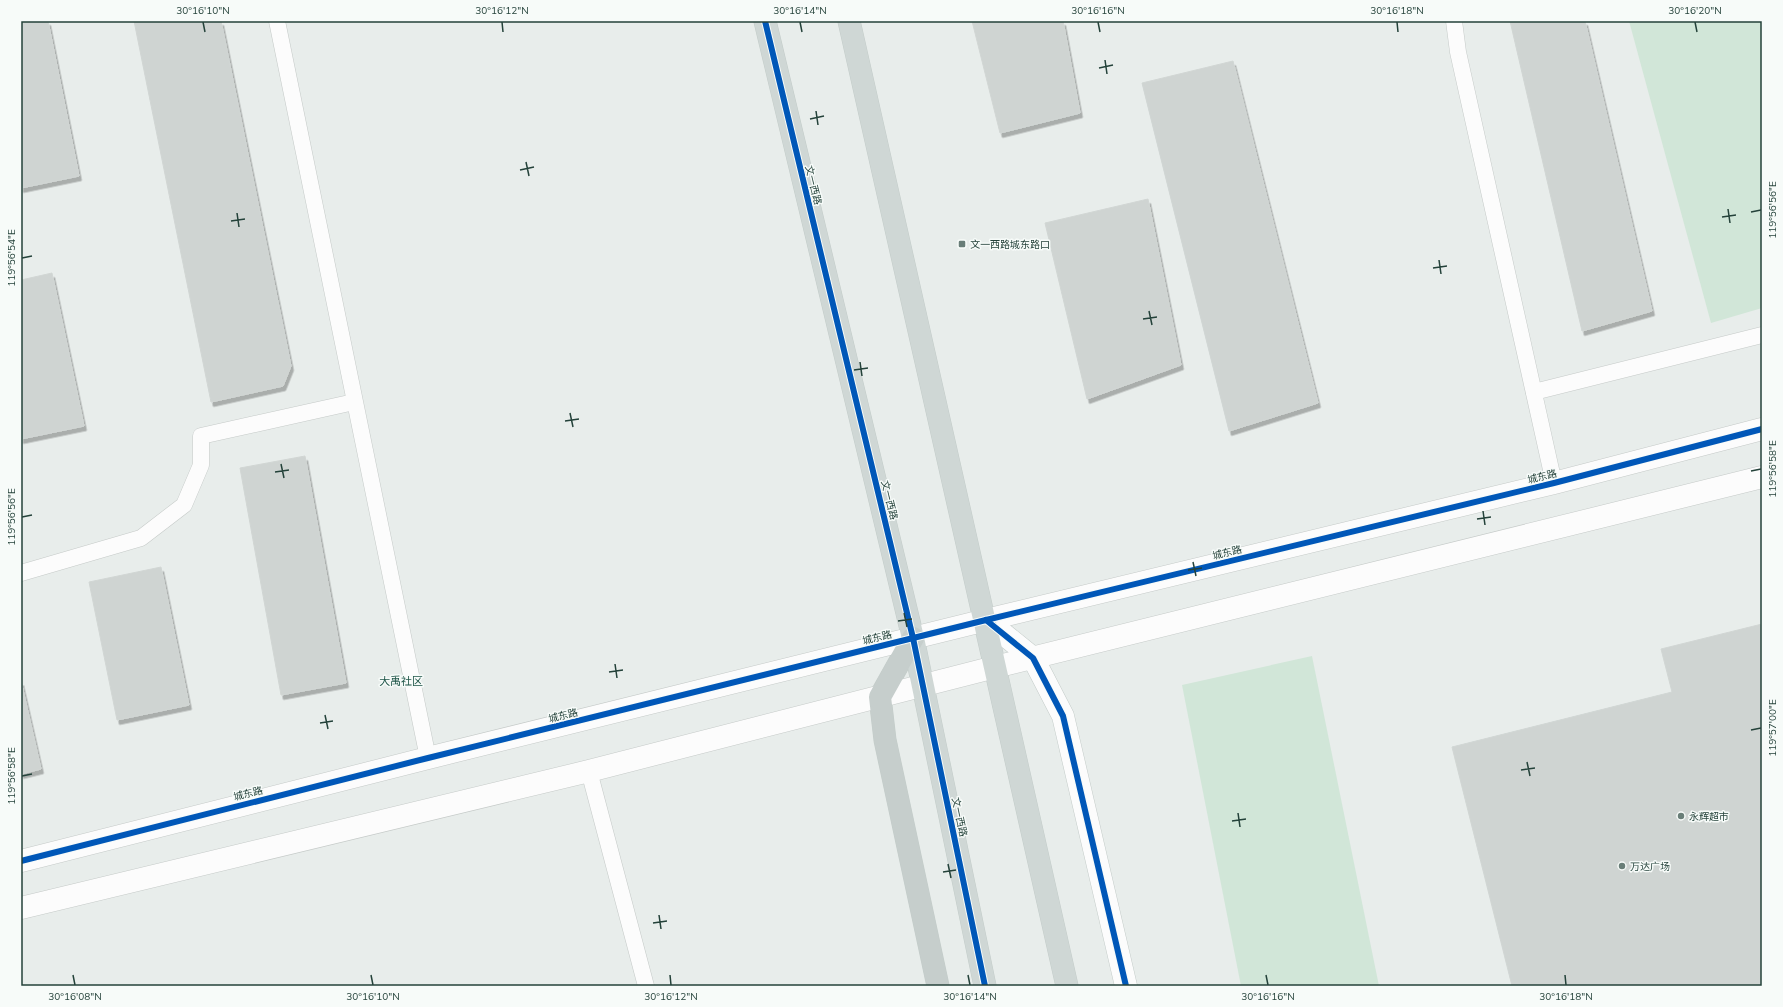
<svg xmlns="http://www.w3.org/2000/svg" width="1783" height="1007" font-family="Mulish,'Noto Sans SC',sans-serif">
  <defs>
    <filter id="shadow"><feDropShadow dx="2.5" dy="4.5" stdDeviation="0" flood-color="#0004"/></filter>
  </defs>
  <rect width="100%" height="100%" fill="#e8edeb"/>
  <!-- green -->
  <g fill="#d1e6d8">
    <path d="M 1629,21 L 1762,21 L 1762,308 L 1711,323 Z"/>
    <path d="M 1312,656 L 1379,986 L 1241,986 L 1182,685 Z"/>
  </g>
  <!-- building -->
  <g fill="#cfd4d2" stroke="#d1d6d4" filter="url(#shadow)">
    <path d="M 21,21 L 48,21 L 79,176 L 21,188 Z"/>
    <path d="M 134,21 L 221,21 L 291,366 L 283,386 L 211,402 Z"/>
    <path d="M 972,21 L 1063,21 L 1080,113 L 1000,133 Z"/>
    <path d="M 1510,21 L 1585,21 L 1652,311 L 1582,331 Z"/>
    <path d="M 1233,61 L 1318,403 L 1229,431 L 1142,83 Z"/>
    <path d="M 1148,199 L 1181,365 L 1087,399 L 1045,223 Z"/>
    <path d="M 52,273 L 84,426 L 21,439 L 21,280 Z"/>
    <path d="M 305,456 L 346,683 L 281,695 L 240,468 Z"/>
    <path d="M 161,567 L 189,705 L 117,720 L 89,582 Z"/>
    <path d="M 1762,624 L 1762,986 L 1512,986 L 1452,747 L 1672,692 L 1661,649 Z"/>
    <path d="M 21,681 L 41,769 L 21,774 Z"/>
  </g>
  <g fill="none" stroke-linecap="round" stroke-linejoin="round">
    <!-- service casing -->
    <g stroke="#c5cac8" stroke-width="17">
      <g id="service">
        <path d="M 277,21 L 428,758"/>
        <path d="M 1454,21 L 1458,52 L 1554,483"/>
        <path d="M 1534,392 L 1762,335"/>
        <path d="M 21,573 L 141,538 L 184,505 L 201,465 L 201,436 L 354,402"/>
        <path d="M 589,771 L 646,986"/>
      </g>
    </g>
    <!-- tertiary casing -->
    <g stroke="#c5cac8" stroke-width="23">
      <g id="tertiary">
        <path d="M 21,861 L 428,758 L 986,620 L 1554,483 L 1762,429"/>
        <path d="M 21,908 L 589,771 L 995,667 L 1762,477"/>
      </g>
    </g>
    <!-- secondary casing -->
    <g stroke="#c3cbc8" stroke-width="23">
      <path id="secondary" d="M 986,620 L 1033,658 L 1063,716 L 1126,986"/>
    </g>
    <!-- primary casing -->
    <g stroke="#c3ccc9" stroke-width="23">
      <g id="primary">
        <path d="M 765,21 L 913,638 L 985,986"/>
        <path d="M 849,21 L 1067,986"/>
      </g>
    </g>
    <!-- trunk casing -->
    <g stroke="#c3ccc9" stroke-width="23">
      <path id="trunk" d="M 913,638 L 880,697 L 885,740 L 938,986"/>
    </g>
    <!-- service -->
    <use href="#service" stroke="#fcfcfc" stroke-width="16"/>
    <!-- tertiary -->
    <use href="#tertiary" stroke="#fcfcfc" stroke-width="22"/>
    <!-- secondary -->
    <use href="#secondary" stroke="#fcfcfc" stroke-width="22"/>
    <!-- primary -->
    <use href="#primary" stroke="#cfd7d5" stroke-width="22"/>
    <!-- trunk -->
    <use href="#trunk" stroke="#c6cecc" stroke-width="22"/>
    <!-- cycleway casing -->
    <g stroke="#f7fbf9" stroke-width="8">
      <g id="cycleway">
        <path d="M 765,21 L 913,638 L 985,986"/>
        <path d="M 986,620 L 1033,658 L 1063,716 L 1126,986"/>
        <path d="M 21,861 L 428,758 L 986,620 L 1554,483 L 1762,429"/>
      </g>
    </g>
    <!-- cycleway -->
    <use href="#cycleway" stroke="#0057b8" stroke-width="6"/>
  </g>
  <!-- ticks -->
  <path fill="none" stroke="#24423a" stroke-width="1.5" d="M 203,22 L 205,32M 502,22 L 503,32M 800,22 L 802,32M 1098,22 L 1100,32M 1397,22 L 1398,32M 1695,22 L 1697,32M 1105,60 L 1107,74M 1099,68 L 1113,65M 816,111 L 818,125M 810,119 L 824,116M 526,162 L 529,176M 520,170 L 534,167M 1728,209 L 1730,223M 1751,212 L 1761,210M 237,213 L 239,227M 1722,217 L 1736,215M 231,221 L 245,219M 22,258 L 32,256M 1439,260 L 1441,274M 1433,268 L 1447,266M 1149,311 L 1152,325M 1143,319 L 1157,317M 860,362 L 862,376M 854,370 L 868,368M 570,413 L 573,427M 565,421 L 579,419M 281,464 L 284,478M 1751,471 L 1761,469M 275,472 L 289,470M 1483,511 L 1485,525M 22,517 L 32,515M 1477,519 L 1491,517M 1193,562 L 1196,576M 1188,570 L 1202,568M 904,613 L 907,627M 898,621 L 912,619M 615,664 L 617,678M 609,672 L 623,670M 325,715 L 328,729M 320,723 L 333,721M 1751,730 L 1761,728M 1527,762 L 1530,776M 1521,770 L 1535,768M 22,776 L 32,774M 1238,813 L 1240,827M 1232,821 L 1246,819M 948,864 L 951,878M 943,872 L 956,870M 659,915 L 661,929M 653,923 L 667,921M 73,975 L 75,985M 371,975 L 373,985M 670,975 L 671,985M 968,975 L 970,985M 1266,975 L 1268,985M 1565,975 L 1566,985"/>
  <!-- markers -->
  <g fill="#697e78" stroke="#f7fbf9" stroke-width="1.5">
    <rect x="958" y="240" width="8" height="8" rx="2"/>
    <circle cx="1681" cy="816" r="4"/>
    <circle cx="1622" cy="866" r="4"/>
  </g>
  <g text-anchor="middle" stroke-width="3" stroke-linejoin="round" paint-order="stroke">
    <!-- street labels -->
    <g font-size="10" fill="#24423a" stroke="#f7fbf9">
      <text transform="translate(814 185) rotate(76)" y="4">文一西路</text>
      <text transform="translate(1542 476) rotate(-14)" y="4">城东路</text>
      <text transform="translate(890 500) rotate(76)" y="4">文一西路</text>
      <text transform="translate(1227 552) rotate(-14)" y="4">城东路</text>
      <text transform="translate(877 637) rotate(-14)" y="4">城东路</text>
      <text transform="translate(563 715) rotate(-14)" y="4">城东路</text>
      <text transform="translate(248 793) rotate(-14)" y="4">城东路</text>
      <text transform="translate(960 817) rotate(78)" y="4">文一西路</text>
    </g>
    <!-- poi labels -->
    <g font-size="10" fill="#24423a" stroke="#f7fbf9" text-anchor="start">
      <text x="970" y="248">文一西路城东路口</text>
      <text x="1689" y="820">永辉超市</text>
      <text x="1630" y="870">万达广场</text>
    </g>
    <!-- neighbourhood labels -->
    <g font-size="11" fill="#1f5548" stroke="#f7fbf9">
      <text x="401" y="685">大禹社区</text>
    </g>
  </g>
  <!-- border -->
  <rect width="1783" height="1007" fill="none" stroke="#f7fbf9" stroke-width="44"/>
  <rect x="22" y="22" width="1739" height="963" fill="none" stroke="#24423a" stroke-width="1.5"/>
  <g font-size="10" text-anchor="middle" fill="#24423a">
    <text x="203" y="14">30°16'10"N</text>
    <text x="502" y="14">30°16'12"N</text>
    <text x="800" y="14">30°16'14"N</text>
    <text x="1098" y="14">30°16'16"N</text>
    <text x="1397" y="14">30°16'18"N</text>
    <text x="1695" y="14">30°16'20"N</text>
    <text transform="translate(1772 210) rotate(-90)" y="4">119°56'56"E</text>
    <text transform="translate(11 258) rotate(-90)" y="4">119°56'54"E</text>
    <text transform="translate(1772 469) rotate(-90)" y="4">119°56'58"E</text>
    <text transform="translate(11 517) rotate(-90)" y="4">119°56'56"E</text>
    <text transform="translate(1772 728) rotate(-90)" y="4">119°57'00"E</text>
    <text transform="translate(11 776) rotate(-90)" y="4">119°56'58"E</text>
    <text x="75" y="1000">30°16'08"N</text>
    <text x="373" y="1000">30°16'10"N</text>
    <text x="671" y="1000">30°16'12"N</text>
    <text x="970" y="1000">30°16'14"N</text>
    <text x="1268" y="1000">30°16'16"N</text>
    <text x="1566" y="1000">30°16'18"N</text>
  </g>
</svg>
